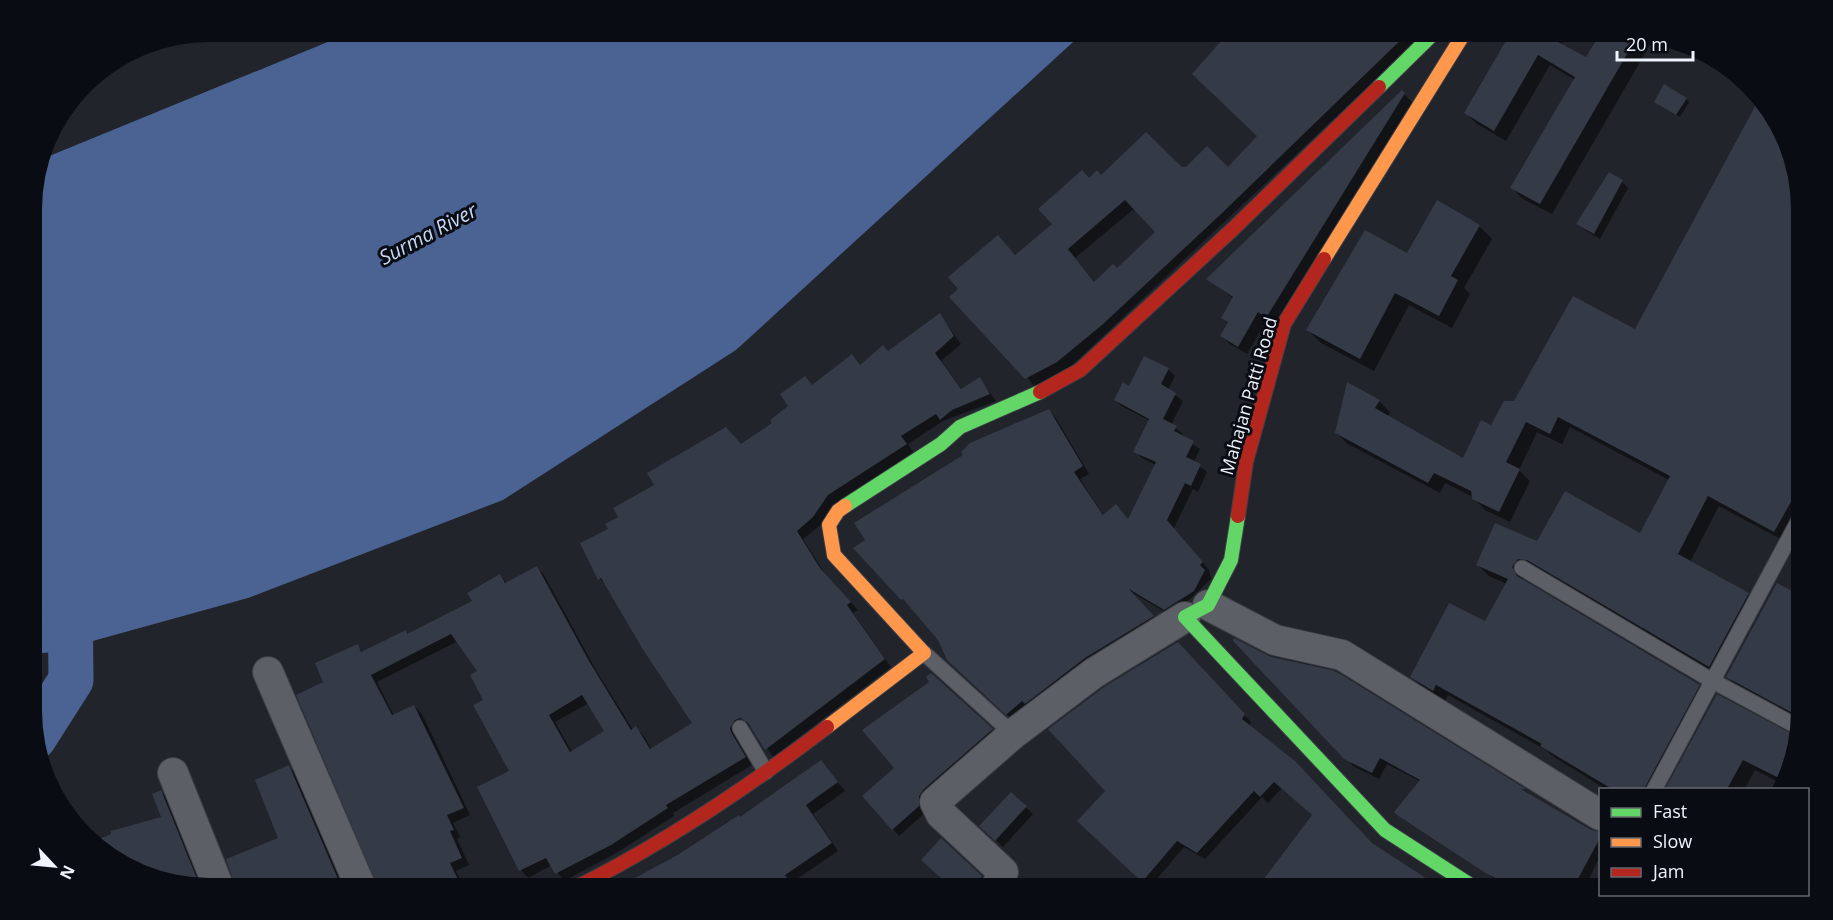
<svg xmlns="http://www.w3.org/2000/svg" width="1833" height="920" font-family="'Open Sans',sans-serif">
  <rect width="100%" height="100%" fill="#21242b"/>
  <!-- water -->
  <path fill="#4a6392" d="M 352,32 L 1084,32 L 736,350 L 503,500 L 248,598 L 53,652 L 33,654 L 32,197 L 42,159 Z"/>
  <!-- shadow -->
  <g fill="#0007" fill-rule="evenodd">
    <path d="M 1231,32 L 1426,32 L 1066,371 L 1034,386 L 960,290 L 1015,256 L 1054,224 L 1090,179 L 1181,169 L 1228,169 L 1259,137 L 1194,74 ZM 1135,208 L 1157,232 L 1117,270 L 1095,283 L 1075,258 Z"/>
    <path d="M 1513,32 L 1570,32 L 1561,45 L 1586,59 L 1602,32 L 1624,32 L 1654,38 L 1552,214 L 1523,199 L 1512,188 L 1575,80 L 1550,65 L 1506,141 L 1477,124 L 1466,113 Z"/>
    <path d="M 1404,94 L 1413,103 L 1276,326 L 1267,320 L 1247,354 L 1230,344 L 1221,336 L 1228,323 L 1223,318 L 1234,299 L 1208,279 Z"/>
    <path d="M 1686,99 L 1689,102 L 1680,117 L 1659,105 Z"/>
    <path d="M 1760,100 L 1771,110 L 1800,186 L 1801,515 L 1786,542 L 1719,506 L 1690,562 L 1748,594 L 1759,606 L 1720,677 L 1529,570 L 1523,579 L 1524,582 L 1699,686 L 1710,697 L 1660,790 L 1607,790 L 1554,757 L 1546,750 L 1448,695 L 1445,701 L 1423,688 L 1412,677 L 1486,623 L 1507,584 L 1489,576 L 1477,564 L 1537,543 L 1641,535 L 1669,480 L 1570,427 L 1562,444 L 1537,432 L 1519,470 L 1530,481 L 1510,522 L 1485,510 L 1473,497 L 1445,483 L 1440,493 L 1348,444 L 1336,433 L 1379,401 L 1390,412 L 1388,417 L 1463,460 L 1515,402 L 1636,331 Z"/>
    <path d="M 1622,182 L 1628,188 L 1600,239 L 1585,230 L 1578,224 Z"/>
    <path d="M 1479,226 L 1492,239 L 1464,288 L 1470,294 L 1452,328 L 1409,305 L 1374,371 L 1321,343 L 1308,330 Z"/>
    <path d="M 940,315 L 961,344 L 941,361 L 962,390 L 980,379 L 996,401 L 943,421 L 908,444 L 913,452 L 803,539 L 827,577 L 858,610 L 853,613 L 891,667 L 773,757 L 752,727 L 742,727 L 737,736 L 738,741 L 752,765 L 673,813 L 674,816 L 618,852 L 564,881 L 552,865 L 528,878 L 521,870 L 479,788 L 511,771 L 485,700 L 479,672 L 458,641 L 377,682 L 394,716 L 414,706 L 422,714 L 470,815 L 453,823 L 460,837 L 457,839 L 469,865 L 456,871 L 464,888 L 379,888 L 325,682 L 357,646 L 363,652 L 405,632 L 408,635 L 474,601 L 500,576 L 508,584 L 537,567 L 544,575 L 596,670 L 633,730 L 636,728 L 644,736 L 652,750 L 694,723 L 607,586 L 600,579 L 610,529 L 774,424 L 813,386 L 851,356 L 861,366 L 889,352 ZM 589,703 L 606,732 L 572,752 L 555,722 Z"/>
    <path d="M 1168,369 L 1175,376 L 1168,390 L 1183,401 L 1171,425 L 1183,434 L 1182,437 L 1200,449 L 1194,462 L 1207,472 L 1198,492 L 1193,489 L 1174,528 L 1209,570 L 1211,579 L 1172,616 L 1131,592 L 1160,624 L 1014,721 L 956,667 L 939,640 L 911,605 L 902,599 L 1048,411 L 1056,418 L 1089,474 L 1080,479 L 1104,516 L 1129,521 L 1156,465 L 1142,458 L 1135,451 L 1150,421 L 1123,407 L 1115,400 L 1130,388 Z"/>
    <path d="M 1777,585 L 1801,598 L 1799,721 L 1739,688 L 1728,677 Z"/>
    <path d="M 1185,651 L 1251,722 L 1249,726 L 1372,845 L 1438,888 L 1265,888 L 1262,885 L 1313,816 L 1282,788 L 1268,803 L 1262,797 L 1205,859 L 1184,847 L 1150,887 L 1086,827 Z"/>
    <path d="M 1271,658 L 1331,672 L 1590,831 L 1600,834 L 1600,857 L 1584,888 L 1495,888 L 1493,878 L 1396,812 L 1421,782 L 1387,764 L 1379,779 L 1353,766 Z"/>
    <path d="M 1717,696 L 1795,737 L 1784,785 L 1755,770 L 1744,790 L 1667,790 Z"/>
    <path d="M 992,730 L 998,736 L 925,813 L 899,836 L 893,829 L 896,768 Z"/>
    <path d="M 821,762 L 845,791 L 813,814 L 838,851 L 791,883 L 795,888 L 636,888 L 632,882 L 738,817 L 740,819 Z"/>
    <path d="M 289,767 L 297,775 L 346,888 L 237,888 L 228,860 L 280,838 Z"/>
    <path d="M 161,792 L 168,799 L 203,887 L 131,870 L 96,842 L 163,818 Z"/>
    <path d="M 1011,794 L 1033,814 L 1003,847 L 981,826 Z"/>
    <path d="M 941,840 L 988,884 L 985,888 L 941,888 L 946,882 Z"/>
  </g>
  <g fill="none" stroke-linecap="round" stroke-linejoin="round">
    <!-- river -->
    <path stroke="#4a6392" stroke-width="45" d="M 34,738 L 71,680 L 70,586"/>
  </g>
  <!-- building -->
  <g fill="#343a46" fill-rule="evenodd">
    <path d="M 1229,32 L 1409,32 L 1220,215 L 1102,325 L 1057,362 L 1025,379 L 949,297 L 958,289 L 948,277 L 998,235 L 1015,255 L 1052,224 L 1038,209 L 1082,170 L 1089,178 L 1097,170 L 1101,175 L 1146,132 L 1182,167 L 1186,167 L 1207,146 L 1228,167 L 1257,136 L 1192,74 ZM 1125,200 L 1155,232 L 1117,268 L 1113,264 L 1094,282 L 1068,249 Z"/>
    <path d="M 1511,32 L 1540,32 L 1586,57 L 1601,32 L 1638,35 L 1540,204 L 1510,188 L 1575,77 L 1538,55 L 1494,131 L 1464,113 Z"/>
    <path d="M 1664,84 L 1687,98 L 1676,115 L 1654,102 Z"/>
    <path d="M 1402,90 L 1405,93 L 1266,318 L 1258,312 L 1238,347 L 1220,336 L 1228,322 L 1221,318 L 1233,297 L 1206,279 Z"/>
    <path d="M 1759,99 L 1771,110 L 1800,186 L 1801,484 L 1774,532 L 1708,496 L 1678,554 L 1749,593 L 1709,667 L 1527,560 L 1518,559 L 1512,567 L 1517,576 L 1700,685 L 1644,789 L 1612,789 L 1540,746 L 1542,744 L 1436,685 L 1433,691 L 1410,677 L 1449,603 L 1485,621 L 1508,579 L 1476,565 L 1495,523 L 1537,541 L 1565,491 L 1640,533 L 1670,476 L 1558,417 L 1550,434 L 1526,422 L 1506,462 L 1520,469 L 1499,512 L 1472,499 L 1471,491 L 1434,473 L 1428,483 L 1335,433 L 1347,382 L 1380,400 L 1375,408 L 1463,458 L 1481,420 L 1491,425 L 1504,401 L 1514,401 L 1573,296 L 1635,329 Z"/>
    <path d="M 1609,172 L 1623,180 L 1594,234 L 1576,224 Z"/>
    <path d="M 1437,200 L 1480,225 L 1451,276 L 1458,280 L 1439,316 L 1395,293 L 1360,359 L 1306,330 L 1365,230 L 1407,253 Z"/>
    <path d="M 940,313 L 954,336 L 935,353 L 961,389 L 980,377 L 990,394 L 952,410 L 940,420 L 936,414 L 901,436 L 907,444 L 828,495 L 813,517 L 797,531 L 820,568 L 851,602 L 847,605 L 885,659 L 765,750 L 748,723 L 740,718 L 735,720 L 730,728 L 731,732 L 746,757 L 666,805 L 668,808 L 611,845 L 555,874 L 546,858 L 519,871 L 477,787 L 509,771 L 473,705 L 483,700 L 470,675 L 477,671 L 451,634 L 371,675 L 392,715 L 414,705 L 464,808 L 447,815 L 454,830 L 450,831 L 462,858 L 450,863 L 462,888 L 378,888 L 296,695 L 323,682 L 315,663 L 358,644 L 361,652 L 406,630 L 407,634 L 472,601 L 467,593 L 500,574 L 505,583 L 537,566 L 589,661 L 631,730 L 636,726 L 650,749 L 692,723 L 642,648 L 601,578 L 598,580 L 580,543 L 608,529 L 605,524 L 618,517 L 613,508 L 654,485 L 647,473 L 726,427 L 741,444 L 772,423 L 770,420 L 788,406 L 780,394 L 805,376 L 812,385 L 852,354 L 860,365 L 883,345 L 888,351 ZM 582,695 L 604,731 L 570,752 L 549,715 Z"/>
    <path d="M 1144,356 L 1169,368 L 1161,384 L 1176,393 L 1163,419 L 1177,426 L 1174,431 L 1194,441 L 1186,457 L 1201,464 L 1191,486 L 1185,483 L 1167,520 L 1203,562 L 1200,565 L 1205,570 L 1194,591 L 1164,610 L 1129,589 L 1154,616 L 1085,658 L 1025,704 L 1022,701 L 1006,715 L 947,660 L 938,640 L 903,599 L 901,600 L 853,548 L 865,540 L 854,523 L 963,455 L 961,452 L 970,443 L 1049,409 L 1083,466 L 1074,472 L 1103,515 L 1116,504 L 1128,519 L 1156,462 L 1133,452 L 1149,419 L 1114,400 L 1123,382 L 1129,386 Z"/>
    <path d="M 1777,583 L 1801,596 L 1800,717 L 1726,677 Z"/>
    <path d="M 1234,638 L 1271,657 L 1332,670 L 1342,675 L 1526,789 L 1521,789 L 1591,830 L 1600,832 L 1600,838 L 1573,888 L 1516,888 L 1487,874 L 1397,815 L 1394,812 L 1420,780 L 1380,758 L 1372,773 L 1344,759 L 1233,641 Z"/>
    <path d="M 1178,642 L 1245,714 L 1242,719 L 1295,761 L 1372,843 L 1441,888 L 1257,888 L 1312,815 L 1274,782 L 1260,797 L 1254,791 L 1197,853 L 1177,841 L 1142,882 L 1077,821 L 1105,791 L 1048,729 L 1104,687 Z"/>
    <path d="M 931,673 L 993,729 L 924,789 L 919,796 L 919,806 L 892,830 L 862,796 L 894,768 L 862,730 L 929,682 L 926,677 Z"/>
    <path d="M 1717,694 L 1796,736 L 1785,781 L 1743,760 L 1727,789 L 1665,789 Z"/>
    <path d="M 821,760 L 838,782 L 806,805 L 832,843 L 785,875 L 794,888 L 617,888 L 677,855 L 739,815 L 740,817 Z"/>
    <path d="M 289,765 L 342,888 L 236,888 L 226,859 L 278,838 L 255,780 Z"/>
    <path d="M 161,790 L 200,886 L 131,870 L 95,841 L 111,834 L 111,831 L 161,817 L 152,794 Z"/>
    <path d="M 1011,792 L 1027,806 L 995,841 L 979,826 Z"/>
    <path d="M 941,838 L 982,876 L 973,888 L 952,888 L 921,860 Z"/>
  </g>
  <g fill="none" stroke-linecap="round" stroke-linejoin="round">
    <!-- lane casing -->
    <g stroke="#3c3f45" stroke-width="17">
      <g id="lane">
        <path d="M 1522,568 L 1711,680 L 1798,727"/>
        <path d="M 924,653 L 1013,734"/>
        <path d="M 740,728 L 766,772"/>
        <path d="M 1654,790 L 1801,516"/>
      </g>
    </g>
    <!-- street casing -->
    <g stroke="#3c3f45" stroke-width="32">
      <g id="street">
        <path d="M 1208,605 L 1275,640 L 1342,655 L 1600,815"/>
        <path d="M 268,672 L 361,888"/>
        <path d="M 173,773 L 219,888"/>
        <path d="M 996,888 L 1003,872 L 941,814 L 935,802 L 1013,734 L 1094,673 L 1185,617"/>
      </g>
    </g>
    <!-- fast casing -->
    <g stroke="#3c3f45" stroke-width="16">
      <g id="fast">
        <path d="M 1379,87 L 1435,32"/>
        <path d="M 845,506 L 941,444 L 960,427 L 1040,392"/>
        <path d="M 1238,516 L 1231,560 L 1208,605 L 1185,617 L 1385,830 L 1475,888"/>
      </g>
    </g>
    <!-- slow casing -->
    <g stroke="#3c3f45" stroke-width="16">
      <g id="slow">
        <path d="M 1324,259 L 1465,32"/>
        <path d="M 827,727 L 924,653 L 834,555 L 829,525 L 838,511 L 845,506"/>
      </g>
    </g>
    <!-- jam casing -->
    <g stroke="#3c3f45" stroke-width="16">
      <g id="jam">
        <path d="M 1040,392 L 1080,370 L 1233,229 L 1379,87"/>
        <path d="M 1238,516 L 1246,462 L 1284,324 L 1324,259"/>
        <path d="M 575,888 C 665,843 747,788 827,727"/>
      </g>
    </g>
    <!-- lane -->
    <use href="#lane" stroke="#5c5f65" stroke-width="15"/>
    <!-- street -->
    <use href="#street" stroke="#5c5f65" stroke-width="30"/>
    <!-- fast -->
    <use href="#fast" stroke="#63d668" stroke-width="14"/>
    <!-- slow -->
    <use href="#slow" stroke="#ff974d" stroke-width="14"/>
    <!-- jam -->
    <use href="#jam" stroke="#b3261e" stroke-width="14"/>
  </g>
  <g text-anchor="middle" stroke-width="6" stroke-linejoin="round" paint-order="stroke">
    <!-- street labels -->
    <g font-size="18" fill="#eef3fd" stroke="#090c12">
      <text transform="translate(1249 396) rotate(-74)" y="6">Mahajan Patti Road</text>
    </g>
    <!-- water labels -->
    <g font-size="20" font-style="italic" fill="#c6d8f6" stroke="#090c12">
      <text transform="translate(428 234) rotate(-28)" y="7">Surma River</text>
    </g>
  </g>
  <!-- crop -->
  <path d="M0 0H1833V920H0ZM209 42H1624A167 167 0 0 1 1791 209V711A167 167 0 0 1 1624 878H209A167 167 0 0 1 42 711V209A167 167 0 0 1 209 42Z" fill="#090c12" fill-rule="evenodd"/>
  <!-- legend -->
  <rect x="1599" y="788" width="210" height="108" fill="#090c12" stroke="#656870" stroke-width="1.5"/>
  <rect x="1611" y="808" width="30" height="9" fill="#63d668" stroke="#656870" stroke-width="1.5"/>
  <text x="1653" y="818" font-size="18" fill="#eef3fd">Fast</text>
  <rect x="1611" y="838" width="30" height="9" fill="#ff974d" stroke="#656870" stroke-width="1.5"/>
  <text x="1653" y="848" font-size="18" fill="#eef3fd">Slow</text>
  <rect x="1611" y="868" width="30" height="9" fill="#b3261e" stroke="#656870" stroke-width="1.5"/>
  <text x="1653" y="878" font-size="18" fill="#eef3fd">Jam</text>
  <!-- north arrow -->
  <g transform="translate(54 866) rotate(116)" stroke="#090c12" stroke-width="4.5" paint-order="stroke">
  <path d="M0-4.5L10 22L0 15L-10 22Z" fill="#eef3fd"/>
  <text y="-9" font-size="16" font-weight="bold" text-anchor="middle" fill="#eef3fd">N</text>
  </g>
  <!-- scale -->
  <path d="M1617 51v9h76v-9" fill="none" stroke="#eef3fd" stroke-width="3"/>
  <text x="1626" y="51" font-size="18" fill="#eef3fd" stroke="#090c12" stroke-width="4.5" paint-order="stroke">20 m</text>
</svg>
